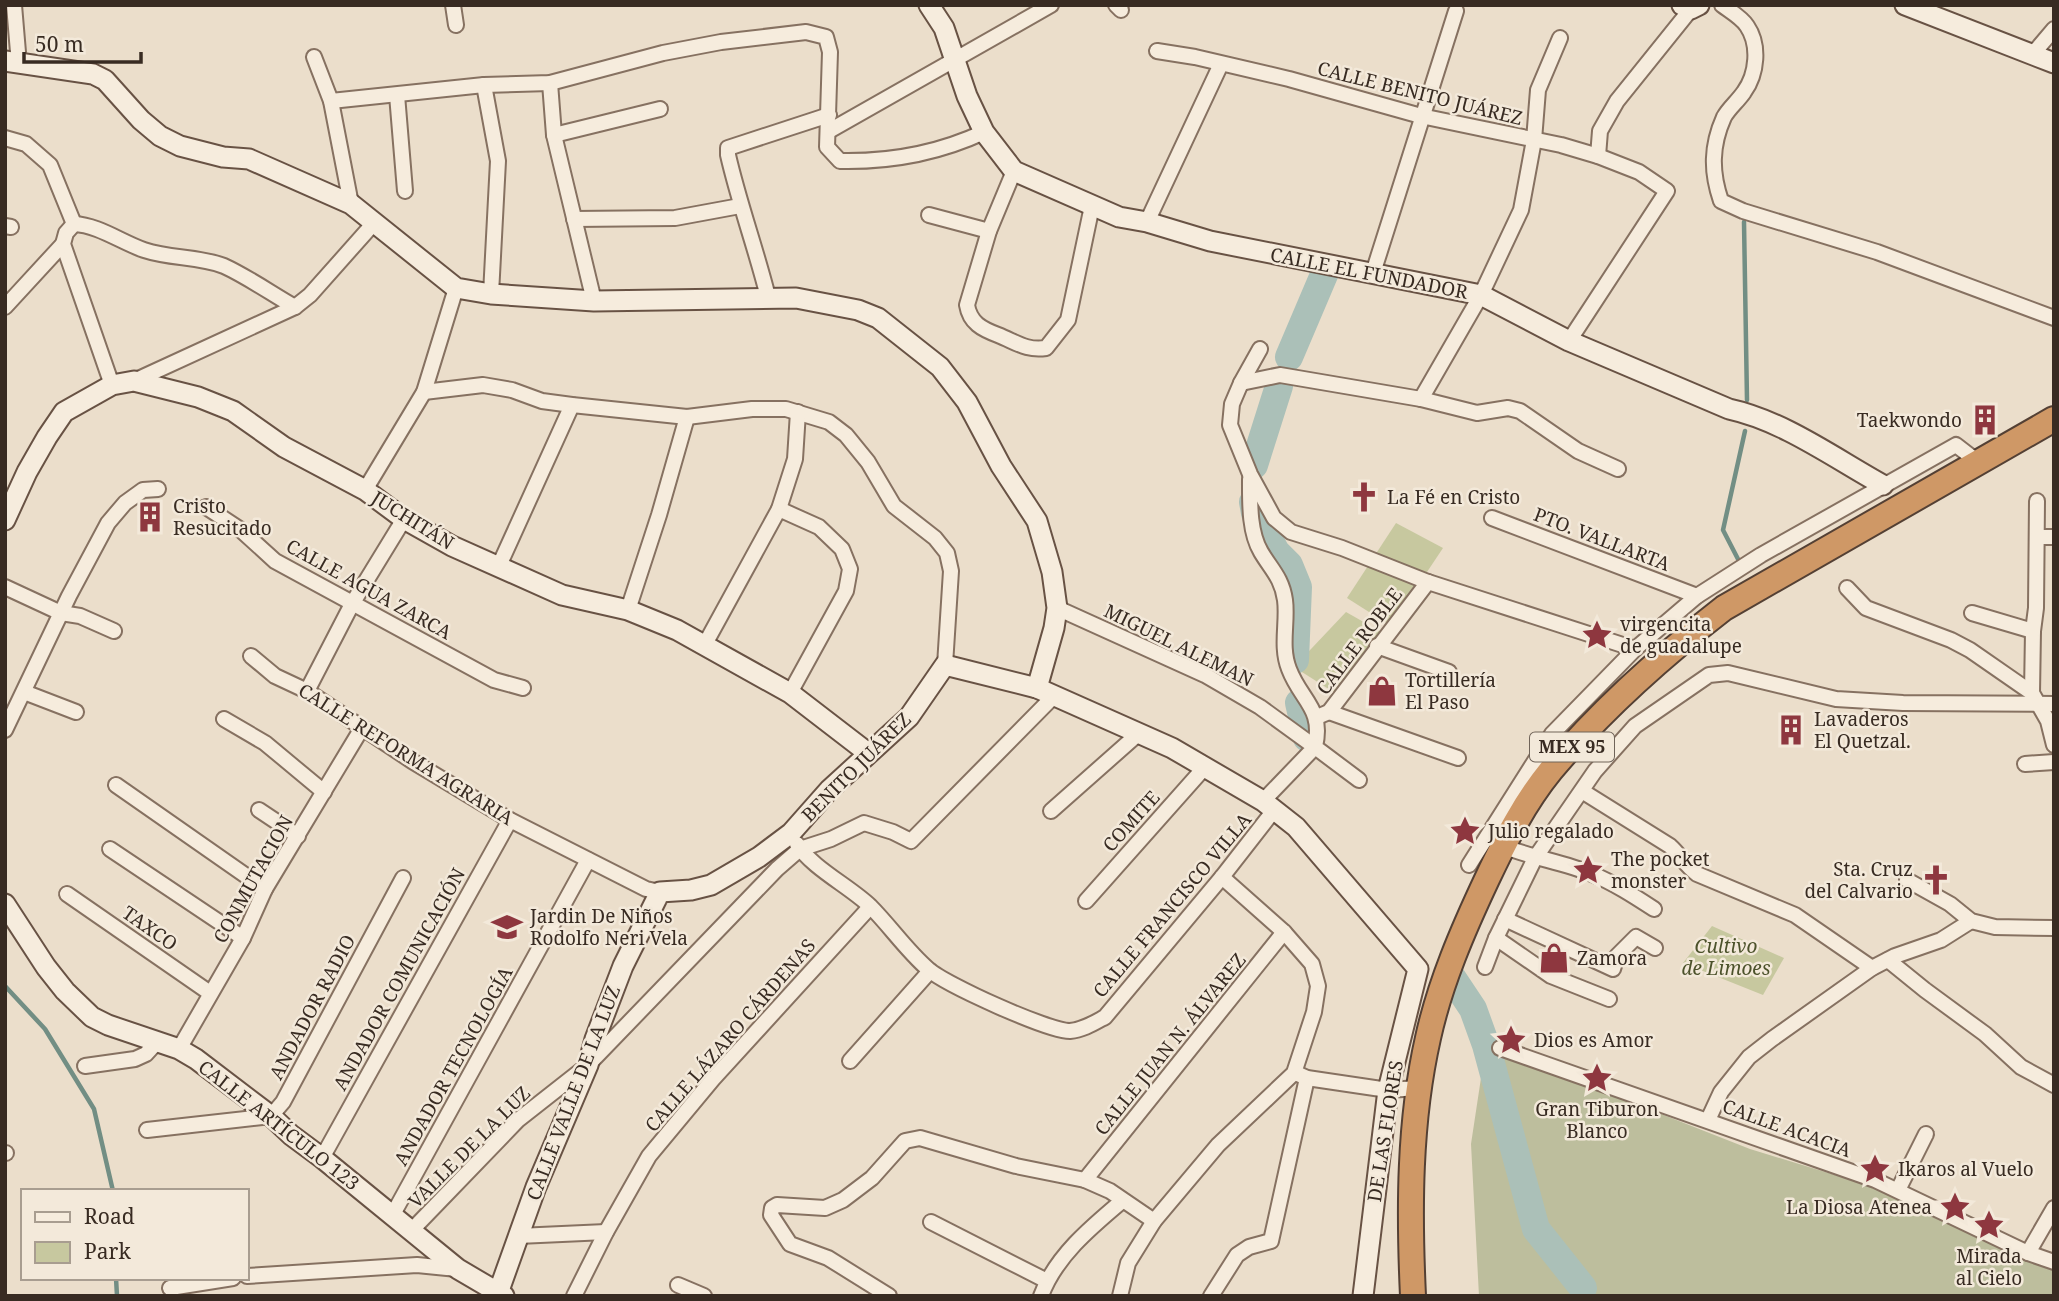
<svg xmlns="http://www.w3.org/2000/svg" width="2059" height="1301" font-family="'Noto Serif',serif">
  <rect width="100%" height="100%" fill="#ebdecb"/>
  <!-- green -->
  <g fill="#c7c89f">
    <path d="M 1396,523 L 1443,548 L 1391,626 L 1347,598 Z"/>
    <path d="M 1346,612 L 1383,633 L 1335,693 L 1294,667 Z"/>
    <path d="M 1712,926 L 1784,958 L 1763,995 L 1683,963 Z"/>
  </g>
  <!-- cemetery -->
  <path fill="#bdbe9d" d="M 1486,1045 L 1750,1149 L 1874,1187 L 1983,1241 L 2054,1268 L 2054,1296 L 1479,1296 L 1471,1144 Z"/>
  <g fill="none" stroke-linecap="round" stroke-linejoin="round">
    <!-- stream -->
    <g stroke="#728e84" stroke-width="4.5">
      <path d="M 1744,222 L 1747,400"/>
      <path d="M 1739,561 L 1723,530 L 1745,431"/>
      <path d="M 5,986 L 45,1029 L 94,1109 L 113,1191"/>
      <path d="M 116,1278 L 117,1296"/>
    </g>
    <!-- river -->
    <g stroke="#abc0b8" stroke-width="28">
      <path d="M 1289,357 L 1326,270"/>
      <path d="M 1254,465 L 1279,386"/>
      <path d="M 1253,502 L 1255,513 L 1276,552 L 1289,565 L 1298,587 L 1295,660"/>
      <path d="M 1299,703 L 1307,738"/>
      <path d="M 1453,979 L 1473,1009 L 1486,1045 L 1536,1229 L 1583,1288"/>
    </g>
    <!-- street casing -->
    <g stroke="#867161" stroke-width="18">
      <g id="street">
        <path d="M 14,5 L 19,64"/>
        <path d="M 453,5 L 456,25"/>
        <path d="M 1116,5 L 1121,10"/>
        <path d="M 1722,5 C 1730,11 1742,18 1747,26 C 1760,45 1757,74 1744,92 C 1738,101 1729,108 1724,117 C 1711,146 1711,172 1721,201 L 1743,211 L 1877,252 L 2054,318"/>
        <path d="M 1157,51 L 1195,57 L 1289,79 L 1421,116 L 1561,145 L 1598,156 L 1639,172 L 1667,191 L 1569,341"/>
        <path d="M 2032,55 L 2054,29"/>
        <path d="M 314,57 L 331,101 L 351,204"/>
        <path d="M 550,83 L 554,135 L 594,301"/>
        <path d="M 484,85 L 498,161 L 491,294"/>
        <path d="M 397,95 L 405,191"/>
        <path d="M 331,101 L 484,85 L 550,83 L 663,53 L 721,42 L 806,32 L 826,37 L 830,52 L 827,147 L 840,161 C 889,162 939,153 984,132"/>
        <path d="M 829,131 L 1051,5"/>
        <path d="M 554,135 L 660,109"/>
        <path d="M 5,138 L 26,144 L 50,165 L 74,224"/>
        <path d="M 1598,156 L 1600,131 L 1617,101 L 1691,9"/>
        <path d="M 1014,171 L 989,231 L 967,305 C 970,323 982,329 998,335 C 1016,342 1026,351 1046,348 L 1068,320 L 1092,206"/>
        <path d="M 929,215 L 989,231"/>
        <path d="M 574,219 L 675,218 L 740,206"/>
        <path d="M 1147,222 L 1221,64"/>
        <path d="M 74,224 C 98,225 121,242 144,250 C 171,259 198,256 224,266 C 248,277 272,294 295,307"/>
        <path d="M 74,224 L 66,233 L 63,244 L 112,385"/>
        <path d="M 5,226 L 11,227"/>
        <path d="M 1373,273 L 1456,11"/>
        <path d="M 768,297 C 756,249 739,203 728,155 L 728,148 L 829,115"/>
        <path d="M 5,307 L 63,244"/>
        <path d="M 1260,349 L 1241,383 L 1232,404 L 1230,425 L 1250,474 L 1274,518 L 1291,532 L 1342,548 L 1428,582 L 1635,649"/>
        <path d="M 134,381 L 295,307 L 310,295 L 374,223"/>
        <path d="M 1241,383 L 1280,375 L 1421,399 L 1477,413 L 1508,408 L 1520,411 L 1578,451 L 1618,469"/>
        <path d="M 424,392 L 483,385 L 512,390 L 542,401 L 572,405 L 687,417 L 752,409 L 786,409 L 829,422 L 846,435 L 868,462 L 894,506 L 935,538 L 947,553 L 951,571 L 945,665"/>
        <path d="M 1421,399 L 1481,295 L 1521,210 L 1534,140 L 1538,90 L 1560,38"/>
        <path d="M 1250,479 C 1250,502 1249,532 1261,552 C 1271,569 1282,578 1285,600 C 1288,622 1280,646 1289,669 C 1301,701 1324,708 1315,747 L 1359,780"/>
        <path d="M 365,490 L 424,392 L 456,288"/>
        <path d="M 2037,501 L 2036,608 L 2033,631 L 2032,693 L 2048,721 L 2054,745"/>
        <path d="M 206,507 L 241,530 L 275,561 L 494,680 L 523,688"/>
        <path d="M 779,509 L 819,527 L 842,549 L 850,569 L 846,591 L 790,693"/>
        <path d="M 1492,518 L 1697,596"/>
        <path d="M 2037,537 L 2054,537"/>
        <path d="M 498,568 L 572,405"/>
        <path d="M 5,587 L 61,613 L 80,616 L 114,631"/>
        <path d="M 1847,588 L 1866,608 L 1951,640 L 1970,650 L 2032,693"/>
        <path d="M 1057,608 L 1205,675 L 1260,707 L 1315,747 L 1263,801"/>
        <path d="M 628,610 L 659,515 L 687,417"/>
        <path d="M 1972,613 L 2033,631"/>
        <path d="M 704,646 L 779,509 L 795,459 L 798,412"/>
        <path d="M 1377,646 L 1449,672"/>
        <path d="M 251,656 L 275,676 L 307,691 L 412,761 L 510,820 L 646,889 L 660,892"/>
        <path d="M 307,691 L 352,604 L 404,519"/>
        <path d="M 24,692 L 76,712"/>
        <path d="M 1329,712 L 1458,758"/>
        <path d="M 1317,717 L 1329,712 L 1428,582"/>
        <path d="M 224,719 L 265,743 L 324,792"/>
        <path d="M 5,730 L 69,596 L 108,523 L 125,503 L 143,490 L 158,489"/>
        <path d="M 2025,764 L 2054,762"/>
        <path d="M 116,785 L 265,889"/>
        <path d="M 1582,791 L 1670,846 C 1680,855 1686,866 1697,874 L 1795,915 L 1872,968"/>
        <path d="M 259,810 L 298,836"/>
        <path d="M 1051,811 L 1138,734"/>
        <path d="M 797,844 C 812,868 849,886 870,906 C 890,926 907,951 928,969 C 946,985 1048,1031 1070,1031 C 1083,1030 1094,1023 1105,1017 L 1222,877 L 1275,809"/>
        <path d="M 1503,846 C 1532,858 1563,862 1592,874 C 1614,883 1634,896 1654,909"/>
        <path d="M 110,849 L 243,938"/>
        <path d="M 1469,865 L 1552,734 L 1635,649 L 1697,596 L 1761,555 L 1956,445 L 1978,462"/>
        <path d="M 1907,880 L 1950,904 L 1971,921 L 1995,927 L 2054,928"/>
        <path d="M 67,894 L 210,993"/>
        <path d="M 1086,901 L 1205,767"/>
        <path d="M 1505,919 L 1613,969 L 1617,956 L 1636,937 L 1655,948"/>
        <path d="M 1496,938 L 1551,976 L 1609,999"/>
        <path d="M 1888,960 L 1925,990 L 1985,1034 L 2021,1067 L 2054,1085"/>
        <path d="M 1485,967 L 1496,938 L 1535,858 L 1595,771 L 1635,726 L 1709,675 L 1728,673 L 1836,699 L 1903,703 L 2054,704"/>
        <path d="M 1500,1048 L 1875,1180 L 2028,1253 L 2054,1262"/>
        <path d="M 179,1049 L 243,938 L 265,889 L 362,728"/>
        <path d="M 850,1061 L 930,971"/>
        <path d="M 85,1066 L 135,1059 L 146,1054 L 157,1042"/>
        <path d="M 1298,1074 L 1307,1078 L 1388,1090 L 1419,1088"/>
        <path d="M 1708,1120 L 1721,1092 L 1749,1057 L 1772,1039 L 1872,968 L 1895,956 L 1941,940 L 1971,921"/>
        <path d="M 147,1130 L 271,1116 L 283,1102 L 403,878"/>
        <path d="M 5,1153 L 6,1153"/>
        <path d="M 322,1158 L 510,820"/>
        <path d="M 1085,1180 L 1284,932"/>
        <path d="M 1898,1190 L 1926,1134"/>
        <path d="M 392,1216 L 588,860"/>
        <path d="M 931,1222 L 1047,1281"/>
        <path d="M 411,1231 L 518,1120 L 588,1065 L 777,869 L 800,849 L 831,839 L 864,823 L 893,832 L 911,841 L 1054,696"/>
        <path d="M 518,1236 L 606,1232"/>
        <path d="M 2028,1253 L 2054,1208"/>
        <path d="M 247,1276 L 417,1265 L 457,1269"/>
        <path d="M 678,1285 L 704,1296"/>
        <path d="M 170,1288 L 233,1278"/>
        <path d="M 574,1296 L 606,1232 L 649,1156 L 713,1079 L 870,907"/>
        <path d="M 889,1296 L 828,1258 L 790,1244 L 771,1215 L 772,1208 L 777,1205 L 825,1208 L 843,1200 L 872,1178 L 905,1141 L 920,1138 L 1016,1166 L 1085,1180 L 1110,1191 L 1154,1221"/>
        <path d="M 1041,1296 C 1055,1257 1091,1227 1122,1201"/>
        <path d="M 1120,1296 L 1128,1263 L 1154,1221 L 1218,1145 L 1294,1073 L 1314,1012 L 1318,986 L 1312,964 L 1284,932 L 1222,877"/>
        <path d="M 1211,1296 L 1237,1255 L 1249,1247 L 1271,1241 L 1307,1078"/>
      </g>
    </g>
    <!-- secondary casing -->
    <g stroke="#685244" stroke-width="23">
      <g id="secondary">
        <path d="M 929,5 L 944,28 L 967,96 L 984,132 L 1014,171 L 1119,217 L 1147,222 L 1210,241 L 1481,295 L 1569,341 L 1729,409 C 1784,421 1834,458 1883,485"/>
        <path d="M 1682,5 L 1691,9 L 1699,5"/>
        <path d="M 1905,5 L 2054,63"/>
        <path d="M 5,61 L 93,74 L 105,80 L 141,120 L 160,136 L 180,146 L 223,157 L 249,159 L 351,204 L 456,288 L 491,294 L 594,301 L 796,298 L 858,310 L 878,318 L 940,367 L 967,402 L 1001,466 L 1037,521 L 1052,572 L 1057,608 L 1054,628 L 1037,688"/>
        <path d="M 5,520 L 27,472 L 47,437 L 64,412 L 112,385 L 134,381 L 198,397 L 233,411 L 284,447 L 365,490 L 404,519 L 452,546 L 562,595 L 628,610 L 677,630 L 790,693 L 868,753"/>
        <path d="M 5,904 L 46,967 L 65,991 L 92,1017 L 108,1025 L 179,1049 L 196,1059 L 271,1116 L 291,1135 L 322,1158 L 458,1269 L 504,1296"/>
        <path d="M 497,1296 L 536,1187 L 588,1065 L 595,1039 L 623,966 L 660,892 L 691,890 L 711,885 L 759,857 L 791,833 L 829,790 L 909,717 L 945,665 L 1037,688 L 1172,748 L 1263,801 L 1296,827 L 1418,969 L 1388,1090 L 1363,1296"/>
      </g>
    </g>
    <!-- highway casing -->
    <g stroke="#544034" stroke-width="28">
      <path id="highway" d="M 1413,1296 C 1409,1210 1409,1122 1428,1038 C 1440,983 1463,930 1487,879 C 1505,841 1524,803 1551,770 C 1602,709 1662,656 1724,608 L 2054,419"/>
    </g>
    <!-- street -->
    <use href="#street" stroke="#f6ecdd" stroke-width="14"/>
    <!-- secondary -->
    <use href="#secondary" stroke="#f6ecdd" stroke-width="19"/>
    <!-- highway -->
    <use href="#highway" stroke="#cf9866" stroke-width="24"/>
  </g>
  <!-- icons -->
  <defs>
    <g id="building-bare" transform="scale(2.415)"><path d="M-4-6H4V6H1V3H-1V6H-4ZM-2.5-4.3h1.7v1.8h-1.7ZM.8-4.3h1.7v1.8H.8ZM-2.5-1h1.7V.8h-1.7ZM.8-1h1.7V.8H.8Z" fill="#8e373f" stroke="#f3e9da" stroke-width="2.5" paint-order="stroke"/></g>
    <g id="church-bare" transform="scale(2.415)"><path d="M-1.2-6h2.4v3.5h3.3v2.4h-3.3V6h-2.4V-.1h-3.3v-2.4h3.3Z" fill="#8e373f" stroke="#f3e9da" stroke-width="2.5" paint-order="stroke"/></g>
    <g id="sight-bare" transform="scale(2.415)"><path d="M0-6L1.8-2.2L6-1.7L2.9 1.2L3.7 5.4L0 3.3L-3.7 5.4L-2.9 1.2L-6-1.7L-1.8-2.2Z" fill="#8e373f" stroke="#f3e9da" stroke-width="2.5" paint-order="stroke"/></g>
    <g id="shop-bare" transform="scale(2.415)"><path d="M-5-2.5h2.3a2.7 3.5 0 0 1 5.4 0H5L5.5 6h-11ZM-1.5-2.5h3a1.5 2.3 0 0 0-3 0Z" fill="#8e373f" stroke="#f3e9da" stroke-width="2.5" paint-order="stroke"/></g>
    <g id="school-bare" transform="scale(2.415)"><path d="M0-5L7-2L0 1L-7-2ZM-4 1L0 2.5L4 1V4Q0 6-4 4Z" fill="#8e373f" stroke="#f3e9da" stroke-width="2.5" paint-order="stroke"/></g>
  </defs>
  <g fill-rule="evenodd">
    <use href="#building-bare" x="1985" y="420"/>
    <use href="#church-bare" x="1364" y="497"/>
    <use href="#building-bare" x="150" y="517"/>
    <use href="#sight-bare" x="1597" y="635"/>
    <use href="#shop-bare" x="1382" y="691"/>
    <use href="#building-bare" x="1791" y="730"/>
    <use href="#sight-bare" x="1465" y="831"/>
    <use href="#sight-bare" x="1588" y="870"/>
    <use href="#church-bare" x="1936" y="880"/>
    <use href="#school-bare" x="507" y="927"/>
    <use href="#shop-bare" x="1554" y="958"/>
    <use href="#sight-bare" x="1511" y="1040"/>
    <use href="#sight-bare" x="1597" y="1078"/>
    <use href="#sight-bare" x="1875" y="1169"/>
    <use href="#sight-bare" x="1955" y="1207"/>
    <use href="#sight-bare" x="1989" y="1225"/>
  </g>
  <g text-anchor="middle" stroke-width="5" stroke-linejoin="round" paint-order="stroke">
    <!-- shield labels -->
    <rect fill="#f3e9da" stroke="#706459" stroke-width="2" x="1530" y="732.5" width="84" height="29" rx="5"/>
    <g font-size="18" font-weight="bold" fill="#382b22">
      <text x="1572" y="753">MEX 95</text>
    </g>
    <!-- street labels -->
    <g font-size="19" fill="#382b22" stroke="#f3e9da">
      <text transform="translate(1420 93) rotate(14)" y="7">CALLE BENITO JUÁREZ</text>
      <text transform="translate(1369 273) rotate(11)" y="7">CALLE EL FUNDADOR</text>
      <text transform="translate(413 520) rotate(32)" y="7">JUCHITÁN</text>
      <text transform="translate(1602 539) rotate(21)" y="7">PTO. VALLARTA</text>
      <text transform="translate(369 589) rotate(29)" y="7">CALLE AGUA ZARCA</text>
      <text transform="translate(1359 641) rotate(-53)" y="7">CALLE ROBLE</text>
      <text transform="translate(1179 645) rotate(26)" y="7">MIGUEL ALEMAN</text>
      <text transform="translate(406 754) rotate(32)" y="7">CALLE REFORMA AGRARIA</text>
      <text transform="translate(856 767) rotate(-45)" y="7">BENITO JUÁREZ</text>
      <text transform="translate(1131 821) rotate(-48)" y="7">COMITE</text>
      <text transform="translate(253 879) rotate(-61)" y="7">CONMUTACION</text>
      <text transform="translate(1172 905) rotate(-50)" y="7">CALLE FRANCISCO VILLA</text>
      <text transform="translate(150 928) rotate(35)" y="7">TAXCO</text>
      <text transform="translate(399 979) rotate(-61)" y="7">ANDADOR COMUNICACIÓN</text>
      <text transform="translate(312 1007) rotate(-62)" y="7">ANDADOR RADIO</text>
      <text transform="translate(730 1035) rotate(-49)" y="7">CALLE LÁZARO CÁRDENAS</text>
      <text transform="translate(1170 1044) rotate(-51)" y="7">CALLE JUAN N. ÁLVAREZ</text>
      <text transform="translate(453 1066) rotate(-61)" y="7">ANDADOR TECNOLOGÍA</text>
      <text transform="translate(573 1093) rotate(-69)" y="7">CALLE VALLE DE LA LUZ</text>
      <text transform="translate(279 1125) rotate(38)" y="7">CALLE ARTÍCULO 123</text>
      <text transform="translate(1787 1128) rotate(20)" y="7">CALLE ACACIA</text>
      <text transform="translate(1385 1131) rotate(-81)" y="7">DE LAS FLORES</text>
      <text transform="translate(469 1147) rotate(-45)" y="7">VALLE DE LA LUZ</text>
    </g>
    <!-- poi labels -->
    <g font-size="19" fill="#382b22" stroke="#f3e9da" text-anchor="start">
      <text x="1962" y="427" text-anchor="end">Taekwondo</text>
      <text x="1387" y="504">La Fé en Cristo</text>
      <text x="173" y="513">Cristo<tspan x="173" dy="22">Resucitado</tspan></text>
      <text x="1620" y="631">virgencita<tspan x="1620" dy="22">de guadalupe</tspan></text>
      <text x="1405" y="687">Tortillería<tspan x="1405" dy="22">El Paso</tspan></text>
      <text x="1814" y="726">Lavaderos<tspan x="1814" dy="22">El Quetzal.</tspan></text>
      <text x="1488" y="838">Julio regalado</text>
      <text x="1611" y="866">The pocket<tspan x="1611" dy="22">monster</tspan></text>
      <text x="1913" y="876" text-anchor="end">Sta. Cruz<tspan x="1913" dy="22">del Calvario</tspan></text>
      <text x="530" y="923">Jardin De Niños<tspan x="530" dy="22">Rodolfo Neri Vela</tspan></text>
      <text x="1577" y="965">Zamora</text>
      <text x="1534" y="1047">Dios es Amor</text>
      <text x="1597" y="1116" text-anchor="middle">Gran Tiburon<tspan x="1597" dy="22">Blanco</tspan></text>
      <text x="1898" y="1176">Ikaros al Vuelo</text>
      <text x="1932" y="1214" text-anchor="end">La Diosa Atenea</text>
      <text x="1989" y="1263" text-anchor="middle">Mirada<tspan x="1989" dy="22">al Cielo</tspan></text>
    </g>
    <!-- park labels -->
    <g font-size="19" font-style="italic" fill="#4c522b" stroke="#f3e9da">
      <text x="1726" y="953">Cultivo<tspan x="1726" dy="22">de Limoes</tspan></text>
    </g>
  </g>
  <!-- border -->
  <rect width="2059" height="1301" fill="none" stroke="#382b22" stroke-width="14"/>
  <!-- legend -->
  <rect x="21" y="1189" width="228" height="91" fill="#f3e9da" stroke="#a89d90" stroke-width="2"/>
  <rect x="35" y="1212" width="35" height="10" fill="#f6ecdd" stroke="#a89d90" stroke-width="2"/>
  <text x="84" y="1224" font-size="21" fill="#382b22">Road</text>
  <rect x="35" y="1242" width="35" height="21" fill="#c7c89f" stroke="#a89d90" stroke-width="2"/>
  <text x="84" y="1259" font-size="21" fill="#382b22">Park</text>
  <!-- scale -->
  <path d="M24 52v10h117v-10" fill="none" stroke="#382b22" stroke-width="3.5"/>
  <text x="35" y="52" font-size="21" fill="#382b22" stroke="#f3e9da" stroke-width="5" paint-order="stroke">50 m</text>
</svg>
